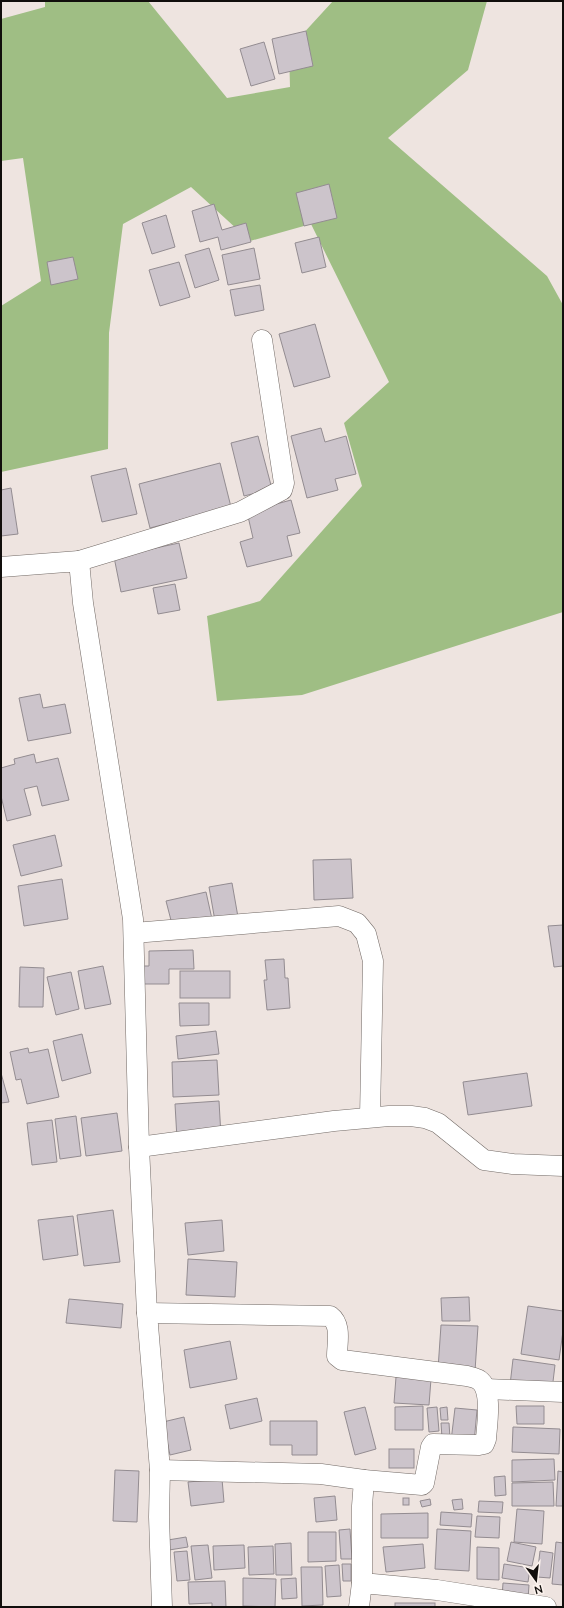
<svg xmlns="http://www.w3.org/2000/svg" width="564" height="1608" font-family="'Nunito Sans',sans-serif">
  <rect width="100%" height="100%" fill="#eee4e0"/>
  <!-- forest -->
  <path fill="#9fbe84" d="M 45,1 L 148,1 L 227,98 L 290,87 L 289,49 L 333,1 L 487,1 L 468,70 L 388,138 L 547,276 L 563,305 L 563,612 L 302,695 L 217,701 L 207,616 L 260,601 L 362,486 L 344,423 L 389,382 L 311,224 L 250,241 L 191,187 L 123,224 L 109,333 L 108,449 L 1,472 L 1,306 L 41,281 L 23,158 L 1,161 L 1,19 L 45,7 Z"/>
  <!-- building -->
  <g fill="#ccc4cb" stroke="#938c91">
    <path d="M 306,31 L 313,66 L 279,74 L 272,39 Z"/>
    <path d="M 264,42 L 275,79 L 251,86 L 240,49 Z"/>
    <path d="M 329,184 L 337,218 L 304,226 L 296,193 Z"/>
    <path d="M 214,204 L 222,230 L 246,223 L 251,242 L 221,250 L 218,237 L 200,242 L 192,211 Z"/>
    <path d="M 166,215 L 175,247 L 152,254 L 142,223 Z"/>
    <path d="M 319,237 L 326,267 L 302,273 L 295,243 Z"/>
    <path d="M 209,248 L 219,280 L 195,288 L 185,255 Z"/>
    <path d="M 254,248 L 260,279 L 228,285 L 222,255 Z"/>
    <path d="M 73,257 L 78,279 L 51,285 L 47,262 Z"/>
    <path d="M 179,262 L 190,297 L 160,306 L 149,270 Z"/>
    <path d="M 260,285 L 264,310 L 235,316 L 230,290 Z"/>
    <path d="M 315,324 L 330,377 L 294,387 L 279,334 Z"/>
    <path d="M 321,428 L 325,442 L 346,436 L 356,474 L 335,479 L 338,490 L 307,498 L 291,436 Z"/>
    <path d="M 258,436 L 272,489 L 244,496 L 231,443 Z"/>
    <path d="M 220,463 L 231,507 L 150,528 L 139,484 Z"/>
    <path d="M 126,468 L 137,514 L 102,522 L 91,476 Z"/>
    <path d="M 11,488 L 18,534 L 1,536 L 1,490 Z"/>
    <path d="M 291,500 L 300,533 L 287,536 L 292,556 L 247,567 L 240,542 L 253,538 L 247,512 Z"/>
    <path d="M 179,543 L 187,578 L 121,592 L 114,557 Z"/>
    <path d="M 175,584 L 180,610 L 158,614 L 153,588 Z"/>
    <path d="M 40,694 L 43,708 L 65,704 L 71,733 L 28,741 L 19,698 Z"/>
    <path d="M 34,754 L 36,763 L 58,758 L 69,800 L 42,806 L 37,786 L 24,789 L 31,815 L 7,821 L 1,796 L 1,768 L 15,764 L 14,759 Z"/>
    <path d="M 55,835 L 62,866 L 21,876 L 13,845 Z"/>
    <path d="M 351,859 L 353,898 L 314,900 L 313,860 Z"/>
    <path d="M 62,879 L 68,919 L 24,926 L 18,886 Z"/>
    <path d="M 232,883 L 238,917 L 215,921 L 209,887 Z"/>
    <path d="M 206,892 L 212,919 L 173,928 L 166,901 Z"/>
    <path d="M 563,925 L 563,966 L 554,967 L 548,926 Z"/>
    <path d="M 193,950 L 194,969 L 169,969 L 169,984 L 141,984 L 141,966 L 149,966 L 149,951 Z"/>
    <path d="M 284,959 L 285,978 L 288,978 L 290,1008 L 267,1010 L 264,980 L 267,980 L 265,960 Z"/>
    <path d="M 103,966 L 111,1004 L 85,1009 L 78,971 Z"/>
    <path d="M 20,967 L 44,968 L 43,1007 L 19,1007 Z"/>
    <rect x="180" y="971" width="50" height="27"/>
    <path d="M 71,972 L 79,1009 L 56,1015 L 47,977 Z"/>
    <path d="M 179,1003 L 209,1003 L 209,1025 L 180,1026 Z"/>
    <path d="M 216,1031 L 219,1054 L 178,1059 L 176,1036 Z"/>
    <path d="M 82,1034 L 91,1073 L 62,1081 L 53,1041 Z"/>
    <path d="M 28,1048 L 29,1053 L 48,1049 L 59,1097 L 27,1104 L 21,1079 L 16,1080 L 10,1052 Z"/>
    <path d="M 217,1060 L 219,1095 L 173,1097 L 172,1062 Z"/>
    <path d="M 1,1073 L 9,1102 L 1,1103 Z"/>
    <path d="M 527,1073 L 532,1106 L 468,1115 L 463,1082 Z"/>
    <path d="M 219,1101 L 221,1136 L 177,1139 L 175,1104 Z"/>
    <path d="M 117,1113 L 122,1151 L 86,1156 L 81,1118 Z"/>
    <path d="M 76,1116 L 81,1156 L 60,1159 L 55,1119 Z"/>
    <path d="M 52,1120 L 57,1162 L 32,1165 L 27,1123 Z"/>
    <path d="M 113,1210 L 120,1262 L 84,1266 L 77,1215 Z"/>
    <path d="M 73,1216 L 78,1255 L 43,1260 L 38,1220 Z"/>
    <path d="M 222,1220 L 224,1251 L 188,1255 L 185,1223 Z"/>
    <path d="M 188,1259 L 237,1262 L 235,1297 L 186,1295 Z"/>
    <path d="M 469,1297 L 470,1321 L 442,1321 L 441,1298 Z"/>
    <path d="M 69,1299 L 123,1304 L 121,1328 L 66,1323 Z"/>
    <path d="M 528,1306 L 563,1311 L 563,1331 L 559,1360 L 521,1354 Z"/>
    <path d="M 441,1325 L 478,1326 L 475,1371 L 438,1369 Z"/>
    <path d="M 230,1341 L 237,1379 L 190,1388 L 184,1350 Z"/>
    <path d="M 513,1359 L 555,1365 L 552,1390 L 510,1385 Z"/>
    <path d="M 396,1377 L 431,1379 L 429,1405 L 394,1403 Z"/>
    <path d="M 257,1398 L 262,1421 L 230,1429 L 225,1405 Z"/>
    <path d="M 423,1406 L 423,1430 L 395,1430 L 395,1407 Z"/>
    <path d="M 516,1406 L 544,1406 L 544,1424 L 517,1424 Z"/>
    <path d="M 365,1407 L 376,1449 L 355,1455 L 344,1412 Z"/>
    <path d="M 437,1407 L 439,1431 L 429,1432 L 427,1408 Z"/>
    <path d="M 447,1407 L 448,1420 L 441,1420 L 440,1408 Z"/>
    <path d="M 455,1408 L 477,1410 L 474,1443 L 451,1441 Z"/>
    <path d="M 184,1417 L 191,1450 L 170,1455 L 163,1422 Z"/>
    <path d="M 270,1421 L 317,1421 L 317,1455 L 292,1455 L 292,1445 L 270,1445 Z"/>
    <path d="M 441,1423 L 449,1423 L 450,1438 L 442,1438 Z"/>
    <path d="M 513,1427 L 560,1429 L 559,1454 L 512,1452 Z"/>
    <rect x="389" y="1449" width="25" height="19"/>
    <path d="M 554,1459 L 555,1480 L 512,1482 L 512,1460 Z"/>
    <path d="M 115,1470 L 139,1471 L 137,1522 L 113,1521 Z"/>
    <path d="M 558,1471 L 563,1472 L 563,1506 L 556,1506 Z"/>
    <path d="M 505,1476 L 506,1495 L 495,1496 L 494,1477 Z"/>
    <path d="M 222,1479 L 224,1502 L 191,1506 L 188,1482 Z"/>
    <path d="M 553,1482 L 554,1506 L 512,1506 L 512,1483 Z"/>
    <path d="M 335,1496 L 337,1520 L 316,1522 L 314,1498 Z"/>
    <rect x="403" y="1498" width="6" height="7"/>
    <path d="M 430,1499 L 431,1505 L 422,1507 L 420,1501 Z"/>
    <path d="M 462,1499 L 463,1509 L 454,1510 L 452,1500 Z"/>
    <path d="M 479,1501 L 503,1502 L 502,1513 L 478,1512 Z"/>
    <path d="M 517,1509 L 544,1511 L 542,1544 L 514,1542 Z"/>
    <path d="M 441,1512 L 472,1514 L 471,1527 L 440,1525 Z"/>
    <path d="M 428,1513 L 428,1538 L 381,1538 L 381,1514 Z"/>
    <path d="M 477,1516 L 500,1517 L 499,1538 L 475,1537 Z"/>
    <path d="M 350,1529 L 352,1559 L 341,1559 L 339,1530 Z"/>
    <path d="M 437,1529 L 471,1531 L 469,1571 L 435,1569 Z"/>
    <path d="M 308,1532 L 336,1532 L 336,1561 L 308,1562 Z"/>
    <path d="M 186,1537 L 188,1547 L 169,1550 L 168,1540 Z"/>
    <path d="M 511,1542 L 536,1547 L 532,1566 L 507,1561 Z"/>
    <path d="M 556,1542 L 563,1543 L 563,1585 L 552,1584 Z"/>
    <path d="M 291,1543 L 292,1575 L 276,1575 L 275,1544 Z"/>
    <path d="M 423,1544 L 425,1568 L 386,1572 L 383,1547 Z"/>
    <path d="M 208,1545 L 212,1578 L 195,1580 L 191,1546 Z"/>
    <path d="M 244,1545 L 245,1568 L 214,1570 L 213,1546 Z"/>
    <path d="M 273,1546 L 274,1574 L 249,1575 L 248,1547 Z"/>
    <path d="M 477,1547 L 499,1548 L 499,1580 L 477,1579 Z"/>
    <path d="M 187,1551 L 190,1580 L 177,1581 L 174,1552 Z"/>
    <path d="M 540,1551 L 553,1553 L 550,1578 L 537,1577 Z"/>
    <path d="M 342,1564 L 351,1564 L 351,1581 L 343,1581 Z"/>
    <path d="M 504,1564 L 530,1568 L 528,1582 L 502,1578 Z"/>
    <path d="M 339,1565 L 341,1596 L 327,1597 L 325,1566 Z"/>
    <path d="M 301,1567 L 322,1567 L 323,1605 L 302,1606 Z"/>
    <path d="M 243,1578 L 276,1579 L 275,1607 L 243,1606 Z"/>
    <path d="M 296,1578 L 297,1598 L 282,1599 L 281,1579 Z"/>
    <path d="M 225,1581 L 226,1607 L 212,1607 L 212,1603 L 189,1604 L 188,1582 Z"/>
    <path d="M 503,1583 L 529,1585 L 528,1599 L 502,1597 Z"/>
    <rect x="395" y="1603" width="40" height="4"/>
  </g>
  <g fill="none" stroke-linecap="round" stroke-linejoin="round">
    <!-- minor casing -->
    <g stroke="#726a66" stroke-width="21">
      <g id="minor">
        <path d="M 79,561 L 240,512 L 282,490 L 284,483 L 262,340"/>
        <path d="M 1,567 L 79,561 L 83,603 L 133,919 L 139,1147 L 147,1313 L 160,1470 L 159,1517 L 162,1607"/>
        <path d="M 134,933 L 339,916 L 357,923 L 366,934 L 373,961 L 370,1117"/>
        <path d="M 139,1147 L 334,1121 L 389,1116 L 411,1116 L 425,1118 L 438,1123 L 484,1160 L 513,1164 L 563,1166"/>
        <path d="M 147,1313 L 330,1316 C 342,1325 337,1343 337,1356 L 342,1360 L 467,1376 C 470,1377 476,1378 479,1380 C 493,1390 487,1424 486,1439 L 484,1444 L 479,1445 L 433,1444 L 431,1447 L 424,1483 L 422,1485 L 364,1480"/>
        <path d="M 486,1389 L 563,1392"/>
        <path d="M 160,1470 L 321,1474 L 364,1480 L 362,1506 L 362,1583"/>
        <path d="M 359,1607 L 362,1583 L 437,1590 L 546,1607"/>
      </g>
    </g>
    <!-- minor -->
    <use href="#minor" stroke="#fff" stroke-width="20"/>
  </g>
  <!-- border -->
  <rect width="564" height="1608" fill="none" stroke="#110e0c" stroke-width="4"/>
  <!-- north arrow -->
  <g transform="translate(536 1580) rotate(165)" stroke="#fbf2ed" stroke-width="3" paint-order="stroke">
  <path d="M0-3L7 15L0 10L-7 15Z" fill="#110e0c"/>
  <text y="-6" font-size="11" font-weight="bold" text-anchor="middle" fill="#110e0c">N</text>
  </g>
</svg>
